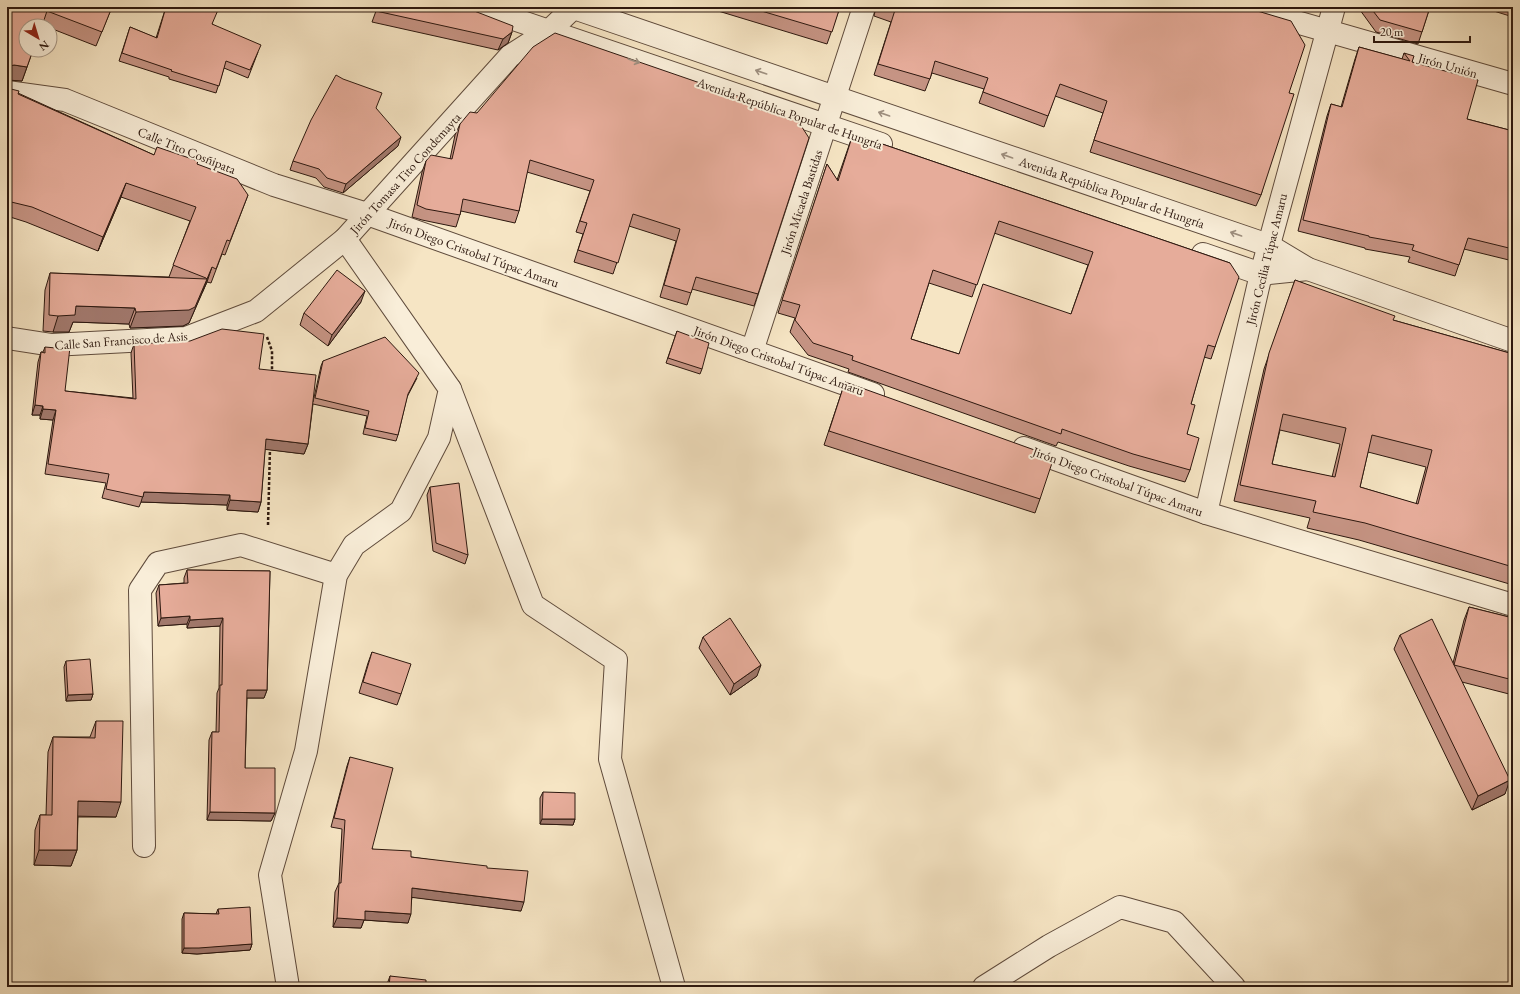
<svg xmlns="http://www.w3.org/2000/svg" width="1520" height="994" font-family="'EB Garamond',serif">
  <rect width="100%" height="100%" fill="#f6e5c4"/>
  <filter id="stains"><feTurbulence type="fractalNoise" baseFrequency=".005" numOctaves="4"/><feColorMatrix values="0 0 0 0 .2 0 0 0 0 .09 0 0 0 0 .02 0 0 0 .5 -.17"/></filter>
  <radialGradient id="worn" r=".72"><stop offset=".6" stop-color="#630" stop-opacity="0"/><stop offset="1" stop-color="#630" stop-opacity=".3"/></radialGradient>
  <g fill="none" stroke-linecap="round" stroke-linejoin="round">
    <!-- minor casing -->
    <g stroke="#5f4b3c" stroke-width="24">
      <g id="minor">
        <path d="M 478,7 L 881,144"/>
        <path d="M 571,7 L 1268,245 L 1308,269 L 1513,341"/>
        <path d="M 1244,7 L 1513,84"/>
        <path d="M 7,92 L 65,100 L 274,185 L 367,214 L 873,394"/>
        <path d="M 1203,254 L 1261,274 L 1308,269"/>
        <path d="M 7,338 L 52,345 L 186,338 L 256,311 L 345,239 L 510,56 L 549,31 L 574,7"/>
        <path d="M 752,351 L 864,7"/>
        <path d="M 450,389 L 533,605 L 616,660 L 610,759 L 674,987"/>
        <path d="M 1024,448 L 1206,513 L 1513,605"/>
        <path d="M 1206,513 L 1261,274 L 1334,7"/>
        <path d="M 144,846 L 140,590 L 158,563 L 241,545 L 336,575"/>
        <path d="M 288,987 L 270,875 L 306,751 L 336,575 L 354,545 L 401,511 L 439,438 L 450,389 L 345,239"/>
        <path d="M 984,987 L 1049,946 L 1120,907 L 1174,922 L 1234,987"/>
      </g>
    </g>
    <!-- path -->
    <g stroke="#2d180f" stroke-width="2.5" stroke-dasharray="3 2" stroke-linecap="butt">
      <path d="M 267,337 L 272,351 L 272,373"/>
      <path d="M 268,525 L 270,448"/>
    </g>
    <!-- minor -->
    <use href="#minor" stroke="#f9eed9" stroke-width="22"/>
  </g>
  <!-- wall -->
  <g fill="#c69484" stroke="#2d180f" fill-rule="evenodd">
    <path d="M 7,7 L 112,7 L 96,46 L 50,28 L 50,26 L 44,26 L 42,25 L 22,81 L 9,80 Z"/>
    <path d="M 166,7 L 210,7 L 212,24 L 258,52 L 248,78 L 224,68 L 216,93 L 169,79 L 169,77 L 119,61 L 130,27 L 156,38 Z"/>
    <path d="M 705,7 L 840,7 L 827,44 Z"/>
    <path d="M 876,7 L 1244,7 L 1289,93 L 1261,195 L 1256,206 L 1090,152 L 1103,113 L 1055,96 L 1044,127 L 979,103 L 984,89 L 932,73 L 925,91 L 874,75 L 891,22 L 874,16 Z"/>
    <path d="M 1361,7 L 1430,7 L 1418,44 L 1376,32 L 1360,10 Z"/>
    <path d="M 1481,7 L 1513,7 L 1513,17 Z"/>
    <path d="M 376,11 L 512,32 L 508,43 L 498,50 L 372,22 Z"/>
    <path d="M 1359,47 L 1402,59 L 1404,53 L 1467,119 L 1513,131 L 1513,261 L 1464,249 L 1455,276 L 1408,262 L 1410,257 L 1365,249 L 1365,248 L 1298,231 L 1327,116 L 1331,104 L 1341,107 L 1355,59 Z"/>
    <path d="M 7,88 L 154,155 L 197,164 L 248,195 L 225,255 L 222,254 L 211,283 L 207,282 L 189,323 L 183,326 L 130,328 L 129,324 L 73,322 L 69,332 L 53,332 L 43,331 L 45,290 L 50,273 L 169,277 L 190,221 L 121,197 L 98,251 L 26,222 L 7,216 Z"/>
    <path d="M 376,108 L 398,146 L 343,193 L 324,187 L 316,178 L 290,170 L 293,161 Z"/>
    <path d="M 759,109 L 758,294 L 754,306 L 692,289 L 687,305 L 660,297 L 676,241 L 629,226 L 613,274 L 574,262 L 583,234 L 576,232 L 590,191 L 527,172 L 519,211 L 515,223 L 461,211 L 456,227 L 422,220 L 412,217 L 422,172 L 426,161 L 450,159 L 455,135 L 460,124 L 477,113 Z"/>
    <path d="M 853,134 L 1230,263 L 1215,347 L 1211,359 L 1204,357 L 1191,404 L 1187,434 L 1190,470 L 1185,482 L 1129,466 L 1058,442 L 1056,446 L 848,372 L 849,369 L 808,355 L 790,332 L 795,318 L 778,313 L 827,164 L 837,180 ZM 994,233 L 1088,265 L 1071,314 L 959,354 L 911,339 L 929,283 L 972,297 Z"/>
    <path d="M 1295,280 L 1393,320 L 1513,354 L 1513,585 L 1359,540 L 1307,528 L 1310,518 L 1234,501 L 1264,369 ZM 1280,430 L 1340,444 L 1332,477 L 1272,464 ZM 1368,452 L 1426,467 L 1416,504 L 1360,487 Z"/>
    <path d="M 361,302 L 328,346 L 300,325 L 304,313 Z"/>
    <path d="M 677,331 L 702,369 L 700,374 L 666,363 Z"/>
    <path d="M 134,344 L 259,369 L 313,402 L 321,366 L 323,361 L 417,378 L 407,397 L 398,435 L 396,441 L 363,434 L 367,416 L 313,404 L 308,444 L 304,454 L 265,449 L 261,502 L 258,512 L 227,510 L 227,505 L 141,502 L 139,507 L 102,498 L 106,483 L 45,474 L 53,420 L 40,419 L 40,415 L 32,415 L 38,362 L 41,352 L 43,352 L 45,347 L 65,391 L 133,398 L 131,353 Z"/>
    <path d="M 845,382 L 1040,499 L 1035,513 L 824,445 Z"/>
    <path d="M 430,487 L 468,555 L 465,564 L 433,551 L 427,495 Z"/>
    <path d="M 187,570 L 270,571 L 267,690 L 264,698 L 247,698 L 245,768 L 275,813 L 271,821 L 207,820 L 209,740 L 212,732 L 216,732 L 217,693 L 219,688 L 220,626 L 187,628 L 187,624 L 158,626 L 156,593 L 159,585 L 184,583 L 184,578 Z"/>
    <path d="M 1469,607 L 1513,618 L 1513,695 L 1462,682 L 1505,794 L 1472,810 L 1394,649 L 1400,635 L 1453,663 L 1464,620 Z"/>
    <path d="M 703,637 L 757,676 L 730,695 L 699,648 Z"/>
    <path d="M 372,652 L 401,694 L 397,705 L 359,693 L 368,663 Z"/>
    <path d="M 66,661 L 93,694 L 91,700 L 66,701 L 64,667 Z"/>
    <path d="M 96,721 L 116,817 L 78,817 L 77,850 L 71,866 L 34,865 L 35,830 L 40,815 L 46,815 L 48,752 L 53,737 L 90,737 Z"/>
    <path d="M 350,757 L 372,849 L 411,857 L 487,868 L 521,911 L 412,897 L 408,923 L 364,920 L 361,928 L 333,927 L 335,892 L 339,883 L 342,829 L 331,827 L 347,766 Z"/>
    <path d="M 543,792 L 575,819 L 573,825 L 540,824 L 540,798 Z"/>
    <path d="M 218,909 L 252,944 L 250,950 L 197,954 L 182,953 L 182,919 L 184,913 L 216,914 Z"/>
    <path d="M 390,976 L 426,987 L 386,987 Z"/>
  </g>
  <!-- shaded-wall -->
  <g fill="#a1786c" stroke="#2d180f">
    <path d="M 512,32 L 508,43 L 498,50 L 503,39 Z"/>
    <path d="M 14,65 L 27,67 L 22,81 L 7,80 L 7,66 Z"/>
    <path d="M 401,137 L 398,146 L 343,193 L 346,184 Z"/>
    <path d="M 126,183 L 121,197 L 98,251 L 103,237 Z"/>
    <path d="M 212,267 L 207,282 L 202,293 L 207,279 Z"/>
    <path d="M 207,279 L 201,295 L 189,323 L 183,326 L 130,328 L 136,312 Z"/>
    <path d="M 365,291 L 361,302 L 328,346 L 332,335 Z"/>
    <path d="M 76,306 L 135,308 L 129,324 L 73,322 L 69,332 L 53,332 L 58,316 Z"/>
    <path d="M 35,405 L 43,406 L 40,415 L 32,415 Z"/>
    <path d="M 43,409 L 56,410 L 53,420 L 40,419 Z"/>
    <path d="M 266,439 L 308,444 L 304,454 L 262,449 Z"/>
    <path d="M 144,492 L 230,495 L 227,505 L 141,502 Z"/>
    <path d="M 230,500 L 261,502 L 258,512 L 227,510 Z"/>
    <path d="M 190,616 L 187,624 L 158,626 L 161,618 Z"/>
    <path d="M 223,618 L 220,626 L 187,628 L 190,620 Z"/>
    <path d="M 761,665 L 757,676 L 730,695 L 734,684 Z"/>
    <path d="M 247,690 L 267,690 L 264,698 L 244,698 Z"/>
    <path d="M 93,694 L 91,700 L 66,701 L 68,695 Z"/>
    <path d="M 1510,780 L 1505,794 L 1472,810 L 1478,796 Z"/>
    <path d="M 78,801 L 121,802 L 116,817 L 72,816 Z"/>
    <path d="M 210,812 L 275,813 L 271,821 L 207,820 Z"/>
    <path d="M 542,819 L 575,819 L 573,825 L 540,824 Z"/>
    <path d="M 39,850 L 77,850 L 71,866 L 34,865 Z"/>
    <path d="M 412,888 L 524,902 L 521,911 L 409,897 Z"/>
    <path d="M 365,911 L 411,914 L 408,923 L 364,920 L 361,928 L 333,927 L 337,918 Z"/>
    <path d="M 252,944 L 250,950 L 197,954 L 182,953 L 184,948 Z"/>
  </g>
  <!-- building -->
  <g fill="#e6ac9a" stroke="#2d180f" fill-rule="evenodd">
    <path d="M 7,7 L 112,7 L 102,32 L 47,11 L 42,26 L 26,26 L 26,50 L 33,50 L 27,67 L 14,65 L 7,67 Z"/>
    <path d="M 166,7 L 210,7 L 218,10 L 212,24 L 261,45 L 250,70 L 226,61 L 219,86 L 171,71 L 172,70 L 122,53 L 130,27 L 157,38 Z"/>
    <path d="M 378,7 L 464,7 L 513,26 L 512,32 L 503,39 L 376,11 Z"/>
    <path d="M 748,7 L 840,7 L 832,32 Z"/>
    <path d="M 886,7 L 1244,7 L 1291,21 L 1305,45 L 1289,93 L 1294,94 L 1261,195 L 1094,140 L 1107,101 L 1060,84 L 1048,116 L 983,92 L 988,78 L 935,61 L 930,79 L 878,64 L 895,10 Z"/>
    <path d="M 1370,7 L 1430,7 L 1422,32 L 1380,20 Z"/>
    <path d="M 555,33 L 761,104 L 759,109 L 798,121 L 809,138 L 758,294 L 696,277 L 691,293 L 664,285 L 680,229 L 633,214 L 618,263 L 578,250 L 587,223 L 580,221 L 594,180 L 530,160 L 519,211 L 463,199 L 460,215 L 426,209 L 417,205 L 426,161 L 431,155 L 452,159 L 460,124 L 470,112 L 477,113 L 533,47 Z"/>
    <path d="M 1359,47 L 1410,61 L 1404,53 L 1414,56 L 1412,62 L 1478,80 L 1467,119 L 1513,131 L 1513,249 L 1468,238 L 1459,265 L 1412,250 L 1414,245 L 1369,237 L 1369,236 L 1303,220 L 1331,104 L 1342,107 Z"/>
    <path d="M 336,75 L 343,79 L 382,93 L 376,108 L 401,137 L 346,184 L 327,178 L 319,169 L 293,161 L 311,120 Z"/>
    <path d="M 7,88 L 19,91 L 18,94 L 154,155 L 157,147 L 198,161 L 197,164 L 237,179 L 248,195 L 230,241 L 227,240 L 216,269 L 212,267 L 207,279 L 206,278 L 173,265 L 196,207 L 126,183 L 103,237 L 32,207 L 7,201 Z"/>
    <path d="M 853,134 L 1230,263 L 1239,277 L 1215,347 L 1208,345 L 1191,404 L 1195,405 L 1187,434 L 1199,438 L 1190,470 L 1133,454 L 1062,429 L 1061,434 L 852,360 L 853,356 L 813,343 L 795,320 L 800,305 L 782,300 L 827,164 L 838,181 ZM 999,221 L 1093,252 L 1071,314 L 983,284 L 959,354 L 911,339 L 933,270 L 977,285 Z"/>
    <path d="M 337,270 L 365,291 L 332,335 L 304,313 Z"/>
    <path d="M 50,273 L 207,279 L 195,307 L 189,310 L 136,312 L 135,308 L 76,306 L 75,315 L 58,316 L 49,315 Z"/>
    <path d="M 1295,280 L 1395,316 L 1393,320 L 1513,354 L 1513,567 L 1365,523 L 1313,512 L 1316,501 L 1240,485 L 1269,353 ZM 1283,414 L 1346,428 L 1335,477 L 1272,464 ZM 1372,435 L 1432,450 L 1418,504 L 1360,487 Z"/>
    <path d="M 222,329 L 264,334 L 259,369 L 316,375 L 308,444 L 266,439 L 261,502 L 230,500 L 230,495 L 144,492 L 143,497 L 106,489 L 109,474 L 48,464 L 56,410 L 43,409 L 43,406 L 35,405 L 41,352 L 45,353 L 45,347 L 56,348 L 70,347 L 65,391 L 136,399 L 134,344 L 190,341 Z"/>
    <path d="M 677,331 L 709,343 L 702,369 L 668,358 Z"/>
    <path d="M 385,337 L 419,373 L 408,394 L 398,435 L 365,428 L 369,411 L 315,398 L 323,361 Z"/>
    <path d="M 845,382 L 1054,457 L 1040,499 L 829,431 L 844,385 L 847,386 Z"/>
    <path d="M 459,483 L 468,555 L 436,543 L 430,487 Z"/>
    <path d="M 187,570 L 270,571 L 267,690 L 247,690 L 245,768 L 275,768 L 275,813 L 210,812 L 212,732 L 219,732 L 220,685 L 222,685 L 223,618 L 190,620 L 190,616 L 161,618 L 159,585 L 188,583 Z"/>
    <path d="M 1469,607 L 1513,618 L 1513,680 L 1454,665 L 1510,780 L 1478,796 L 1400,635 L 1432,619 L 1454,665 Z"/>
    <path d="M 730,618 L 761,665 L 734,684 L 703,637 Z"/>
    <path d="M 372,652 L 411,664 L 401,694 L 363,682 Z"/>
    <path d="M 90,659 L 93,694 L 68,695 L 66,661 Z"/>
    <path d="M 96,721 L 123,721 L 121,802 L 78,801 L 77,850 L 39,850 L 40,815 L 52,815 L 53,737 L 95,738 Z"/>
    <path d="M 350,757 L 393,768 L 372,849 L 411,851 L 411,857 L 487,866 L 487,868 L 528,871 L 524,902 L 412,888 L 411,914 L 365,911 L 365,920 L 337,918 L 339,883 L 341,883 L 345,820 L 334,818 Z"/>
    <path d="M 543,792 L 575,793 L 575,819 L 542,819 Z"/>
    <path d="M 250,907 L 252,944 L 199,948 L 184,948 L 184,913 L 219,914 L 218,909 Z"/>
    <path d="M 390,976 L 426,980 L 426,987 L 389,987 Z"/>
  </g>
  <!-- one-way arrows -->
  <defs><path id="oneway-shaft" d="M-6 0H5M1.5-3L5.5 0L1.5 3" fill="none" stroke-width="1.6" stroke-linecap="round" stroke-linejoin="round"/></defs>
  <g stroke="#9d8e7e">
    <use href="#oneway-shaft" transform="translate(634 61) rotate(19)"/>
    <use href="#oneway-shaft" transform="translate(761 72) rotate(-161)"/>
    <use href="#oneway-shaft" transform="translate(884 114) rotate(-161)"/>
    <use href="#oneway-shaft" transform="translate(1007 156) rotate(-161)"/>
    <use href="#oneway-shaft" transform="translate(1236 234) rotate(-161)"/>
  </g>
  <g text-anchor="middle" stroke-width="4" stroke-linejoin="round" paint-order="stroke">
    <!-- street labels -->
    <g font-size="13" fill="#2d180f" stroke="#f9eed9">
      <text transform="translate(1448 65) rotate(16)" y="5">Jirón Unión</text>
      <text transform="translate(790 113) rotate(19)" y="5">Avenida República Popular de Hungría</text>
      <text transform="translate(187 150) rotate(22)" y="5">Calle Tito Cosñipata</text>
      <text transform="translate(405 173) rotate(-48)" y="5">Jirón Tomasa Tito Condemayta</text>
      <text transform="translate(1112 192) rotate(19)" y="5">Avenida República Popular de Hungría</text>
      <text transform="translate(801 202) rotate(-72)" y="5">Jirón Micaela Bastidas</text>
      <text transform="translate(474 252) rotate(20)" y="5">Jirón Diego Cristobal Túpac Amaru</text>
      <text transform="translate(1266 259) rotate(-76)" y="5">Jirón Cecilia Túpac Amaru</text>
      <text transform="translate(121 340) rotate(-4)" y="5">Calle San Francisco de Asis</text>
      <text transform="translate(779 360) rotate(20)" y="5">Jirón Diego Cristobal Túpac Amaru</text>
      <text transform="translate(1118 481) rotate(20)" y="5">Jirón Diego Cristobal Túpac Amaru</text>
    </g>
  </g>
  <!-- margin -->
  <rect width="1520" height="994" fill="none" stroke="#f6e5c4" stroke-width="24"/>
  <rect x="8" y="8" width="1504" height="978" fill="none" stroke="#2d180f" stroke-width="2"/>
  <rect x="12" y="12" width="1496" height="970" fill="none" stroke="#2d180f"/>
  <!-- north arrow -->
  <g transform="translate(38 38) rotate(142)"><circle r="19" fill="#f9eed9" stroke="#a79888"/>
  <path d="M0-3L7 15L0 10L-7 15Z" fill="#8f2418"/>
  <text y="-6" font-size="11" font-weight="bold" text-anchor="middle" fill="#2d180f">N</text>
  </g>
  <!-- scale -->
  <path d="M1374 36v6h96v-6" fill="none" stroke="#2d180f" stroke-width="2"/>
  <text x="1380" y="36" font-size="12" fill="#2d180f" stroke="#f9eed9" stroke-width="3" paint-order="stroke">20 m</text>
  <rect width="100%" height="100%" filter="url(#stains)"/>
  <rect width="100%" height="100%" fill="url(#worn)"/>
</svg>
